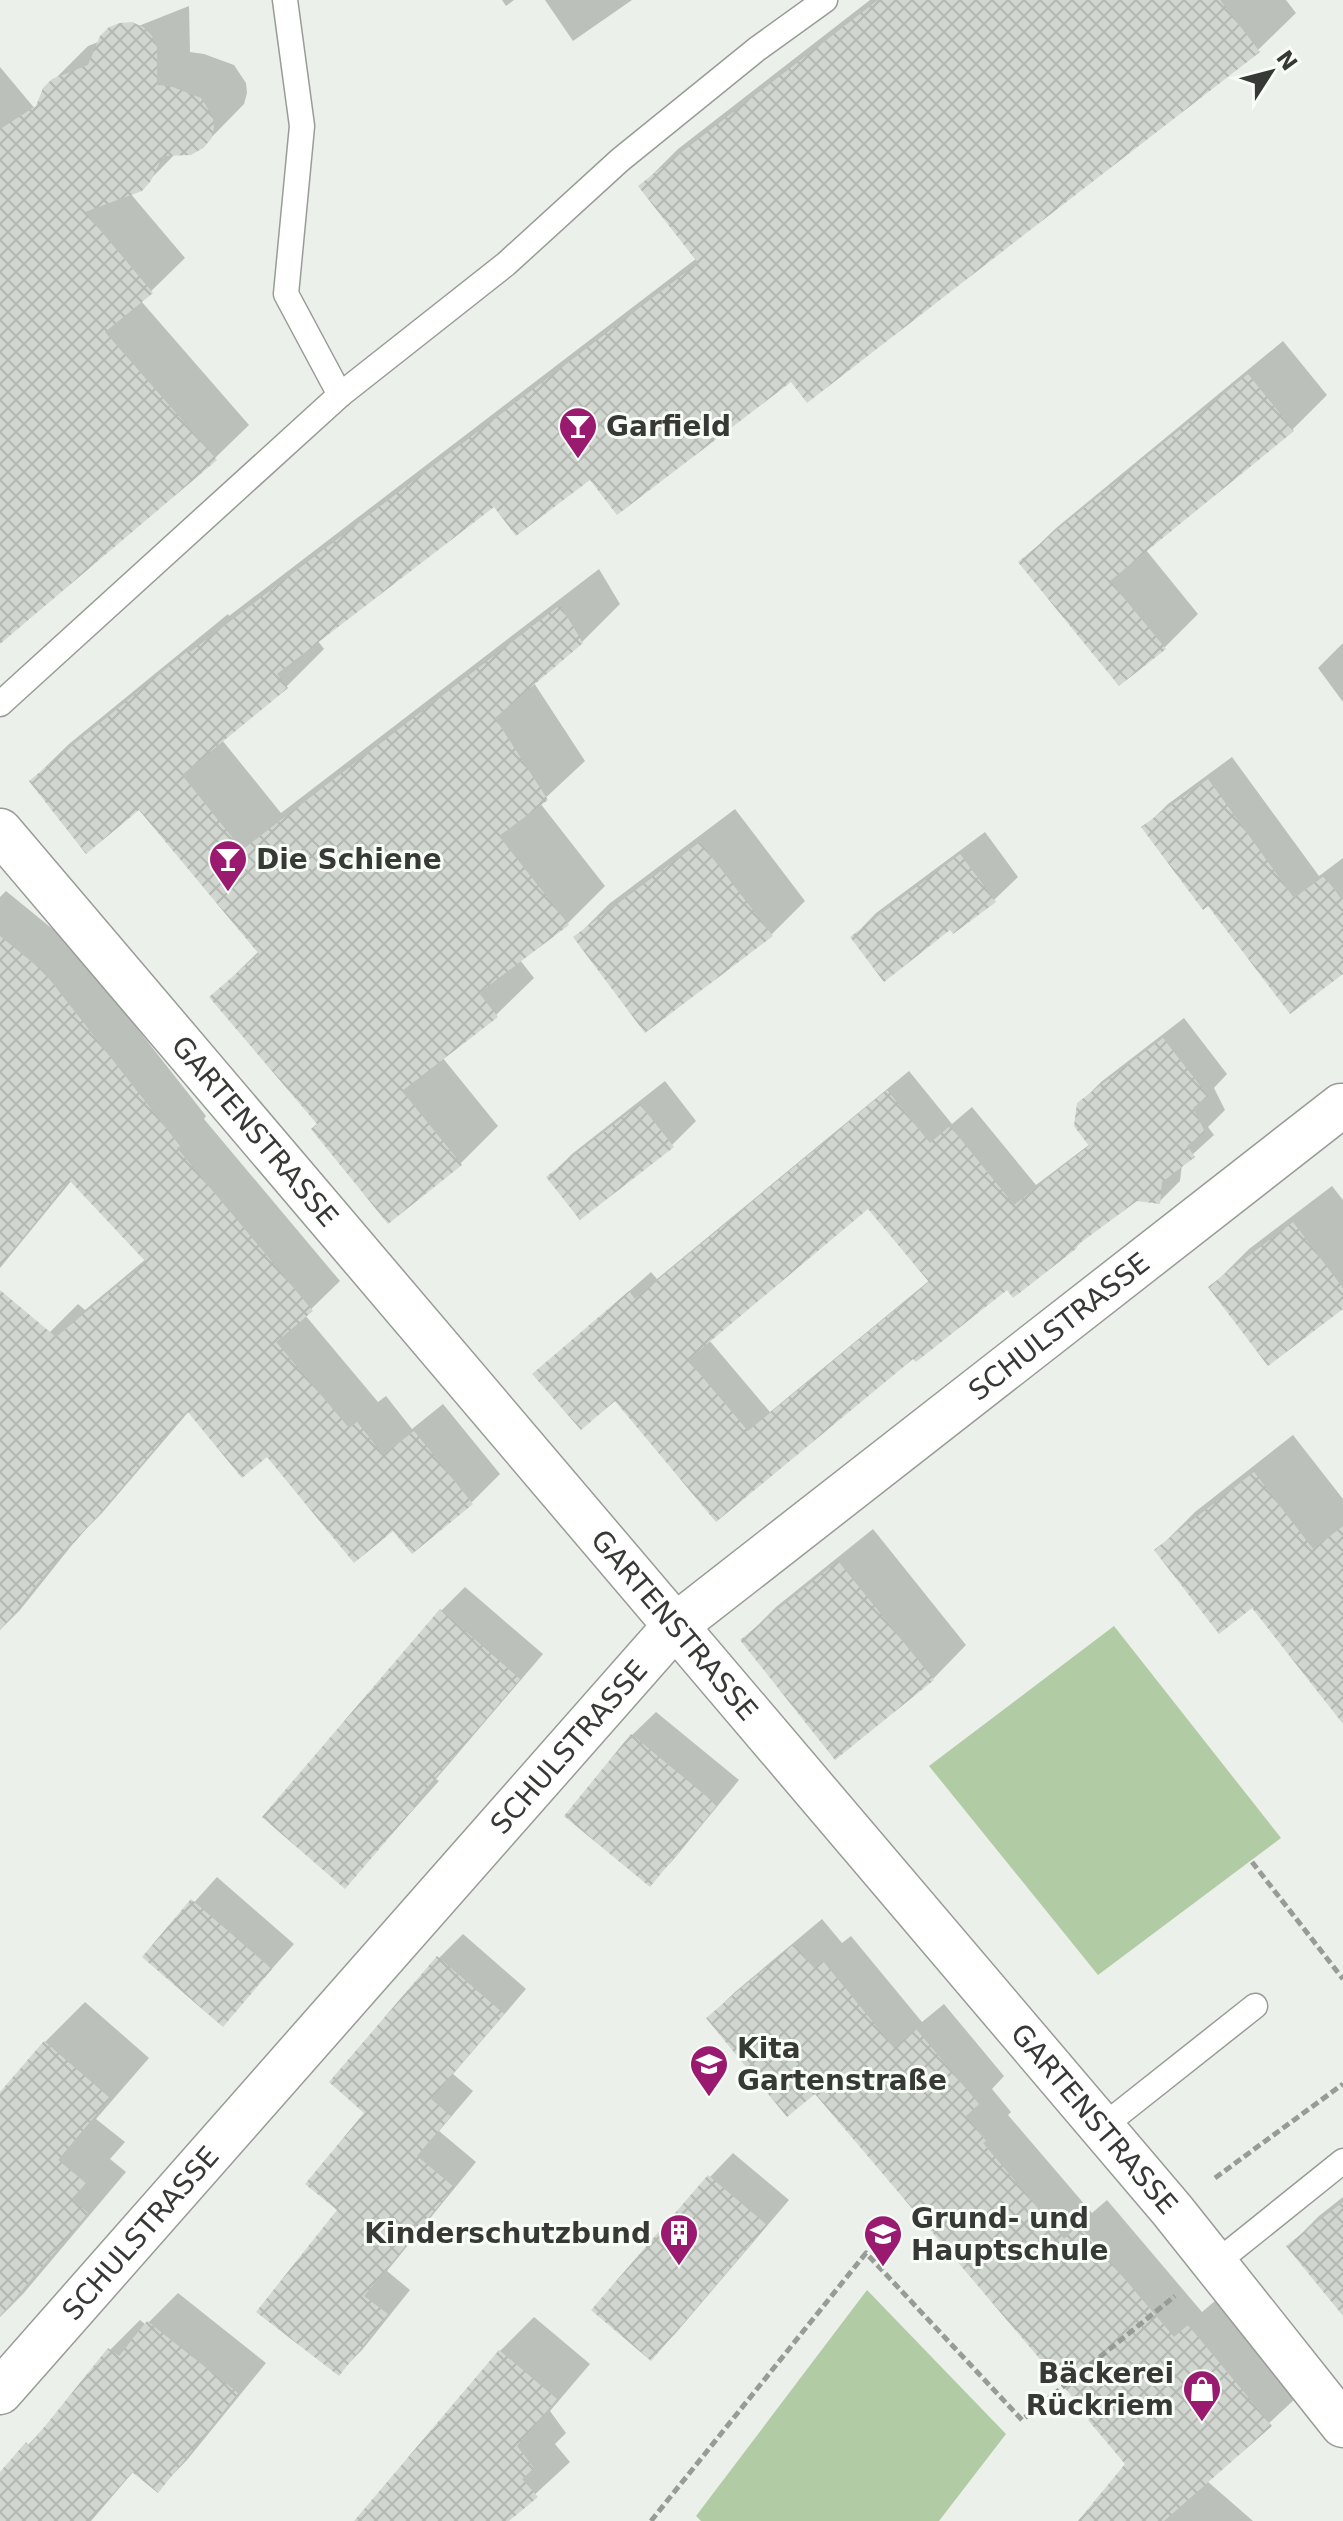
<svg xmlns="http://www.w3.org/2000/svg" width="1343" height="2521" font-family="'DejaVu Sans',sans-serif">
  <defs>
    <pattern id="building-cross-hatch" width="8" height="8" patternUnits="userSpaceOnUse" patternTransform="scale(2)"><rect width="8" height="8" fill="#d1d6d0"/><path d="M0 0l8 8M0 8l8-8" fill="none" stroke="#b4b8b3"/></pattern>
  </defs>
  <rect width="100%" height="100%" fill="#ecf0ea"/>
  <!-- green -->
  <g fill="#b1cba5">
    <path d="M 1114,1626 L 1281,1838 L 1098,1975 L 929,1766 Z"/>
    <path d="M 867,2290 L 1006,2434 L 939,2521 L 701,2521 L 696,2516 Z"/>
  </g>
  <!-- shadow -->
  <g fill="#0003" fill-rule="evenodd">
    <path d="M 502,0 L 514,0 L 506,6 Z"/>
    <path d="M 545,0 L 632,0 L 573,41 Z"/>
    <path d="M 870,0 L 1286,0 L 1296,13 L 1258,50 L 791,380 L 590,477 L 495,504 L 317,640 L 324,649 L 286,687 L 222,740 L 281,813 L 599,569 L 620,604 L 582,642 L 534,683 L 585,761 L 540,803 L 605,886 L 567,924 L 520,960 L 534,978 L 496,1015 L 442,1057 L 498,1126 L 460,1164 L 319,1124 L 212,997 L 259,951 L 140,808 L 31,781 L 69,744 L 228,614 L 229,616 L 697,258 L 641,186 L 678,149 Z"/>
    <path d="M 189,6 L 190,52 L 204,54 L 234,65 L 246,83 L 247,93 L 244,104 L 202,147 L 176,153 L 141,189 L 130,193 L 185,258 L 141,301 L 249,425 L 215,458 L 0,642 L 0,67 L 36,110 L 45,89 L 88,46 Z"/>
    <path d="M 1283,341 L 1327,395 L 1293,429 L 1146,550 L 1198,614 L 1164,648 L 1021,562 L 1055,529 Z"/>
    <path d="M 1343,643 L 1343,702 L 1318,668 Z"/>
    <path d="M 1232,757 L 1319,876 L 1343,858 L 1343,972 L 1209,903 L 1144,828 L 1168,804 Z"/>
    <path d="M 735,809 L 805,901 L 771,935 L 575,938 L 609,904 Z"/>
    <path d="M 985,832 L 1018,877 L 994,900 L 950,927 L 853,937 L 876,913 Z"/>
    <path d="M 6,891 L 71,944 L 206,1116 L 204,1119 L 340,1281 L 305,1315 L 378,1402 L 386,1396 L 412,1429 L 443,1404 L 500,1474 L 472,1502 L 412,1551 L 393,1528 L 190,1410 L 102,1513 L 80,1535 L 20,1610 L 0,1630 L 0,1393 L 50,1332 L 78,1304 L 85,1310 L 146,1259 L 72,1180 L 0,1268 L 0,897 Z"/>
    <path d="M 1184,1018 L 1227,1074 L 1214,1088 L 1225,1110 L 1208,1127 L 1214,1135 L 1182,1164 L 1180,1181 L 1159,1202 L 1137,1199 L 1090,1233 L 1076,1247 L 1008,1287 L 914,1356 L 716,1519 L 615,1398 L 535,1374 L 651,1272 L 657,1279 L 909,1071 L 952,1124 L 972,1107 L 1036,1185 L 1090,1144 L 1079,1104 L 1101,1082 ZM 868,1206 L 930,1280 L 770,1412 L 709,1340 Z"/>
    <path d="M 665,1081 L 696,1121 L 672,1145 L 549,1177 L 572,1154 Z"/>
    <path d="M 1332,1186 L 1343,1200 L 1343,1307 L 1211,1287 L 1249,1249 Z"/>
    <path d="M 1293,1435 L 1343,1499 L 1343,1721 L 1253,1605 L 1157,1550 L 1195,1512 Z"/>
    <path d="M 873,1529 L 966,1645 L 933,1679 L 743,1640 L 776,1607 Z"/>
    <path d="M 465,1587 L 543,1654 L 436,1779 L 439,1781 L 345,1886 L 441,1611 Z"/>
    <path d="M 656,1712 L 739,1780 L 673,1860 L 650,1884 L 632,1735 Z"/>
    <path d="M 217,1877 L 294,1944 L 222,2025 L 145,1957 Z"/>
    <path d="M 822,1919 L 842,1943 L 851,1936 L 922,2022 L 944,2004 L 1004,2076 L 992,2089 L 1011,2112 L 1008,2115 L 1092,2213 L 1107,2200 L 1202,2312 L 1216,2300 L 1297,2397 L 1207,2481 L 1253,2521 L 1080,2521 L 1128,2464 L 1092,2418 L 815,2091 L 708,2018 L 735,1992 Z"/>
    <path d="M 463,1934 L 526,1989 L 453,2074 L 473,2091 L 439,2131 L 476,2162 L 387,2271 L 410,2290 L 362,2350 L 338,2374 L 339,2210 L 367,2112 L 332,2082 L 439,1958 Z"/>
    <path d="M 85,2002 L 149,2058 L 96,2119 L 125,2142 L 110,2159 L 126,2172 L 23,2294 L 0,2317 L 0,2095 L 45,2042 Z"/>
    <path d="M 733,2153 L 789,2200 L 675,2334 L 651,2358 L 710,2177 Z"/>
    <path d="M 1343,2197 L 1343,2313 L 1289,2246 L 1319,2216 Z"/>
    <path d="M 178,2293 L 266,2363 L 187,2460 L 158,2490 L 134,2471 L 91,2521 L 0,2521 L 0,2475 L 57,2414 L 110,2350 L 140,2320 L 146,2325 Z"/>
    <path d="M 534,2317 L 590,2364 L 550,2411 L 566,2433 L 555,2444 L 570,2462 L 506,2521 L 356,2521 L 500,2351 Z"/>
  </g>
  <!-- building -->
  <g fill="url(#building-cross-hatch)" fill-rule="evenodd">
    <path d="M 878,0 L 1220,0 L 1260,52 L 807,403 L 791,382 L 617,515 L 590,480 L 516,536 L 494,507 L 277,674 L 288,688 L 182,775 L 242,850 L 560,605 L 583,643 L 495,718 L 548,800 L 499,836 L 569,925 L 479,993 L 498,1017 L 402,1091 L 462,1165 L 388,1224 L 311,1129 L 317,1124 L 209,997 L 259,954 L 139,810 L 86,854 L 29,781 L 189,650 L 190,652 L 698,263 L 638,186 Z"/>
    <path d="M 132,22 L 143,27 L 152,36 L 157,47 L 157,85 L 170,86 L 201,98 L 213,117 L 214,128 L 211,139 L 203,148 L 191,155 L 163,156 L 150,182 L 142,191 L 85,212 L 153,293 L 105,332 L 217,460 L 0,644 L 0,129 L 36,106 L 43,88 L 52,79 L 88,65 L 100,36 L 109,27 L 120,23 Z"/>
    <path d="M 1248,374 L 1294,431 L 1110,581 L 1166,649 L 1119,686 L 1018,562 Z"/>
    <path d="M 1208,779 L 1294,898 L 1324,876 L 1343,901 L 1343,974 L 1290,1014 L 1208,906 L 1203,910 L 1141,827 Z"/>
    <path d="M 700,842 L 773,936 L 645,1033 L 573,937 Z"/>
    <path d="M 960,854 L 996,902 L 953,934 L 950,930 L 884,982 L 850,937 Z"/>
    <path d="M 0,936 L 43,971 L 180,1146 L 177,1148 L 313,1311 L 276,1342 L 349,1428 L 357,1422 L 383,1455 L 414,1431 L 473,1504 L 412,1554 L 393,1531 L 354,1563 L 267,1457 L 242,1478 L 187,1411 L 74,1543 L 72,1541 L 0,1630 L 0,1290 L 56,1337 L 146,1262 L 69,1180 L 0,1266 Z"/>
    <path d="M 1163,1038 L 1208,1096 L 1193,1108 L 1205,1132 L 1187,1146 L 1195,1157 L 1162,1182 L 1160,1204 L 1137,1201 L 1076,1246 L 1077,1248 L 1013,1298 L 1007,1290 L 916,1362 L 913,1359 L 716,1522 L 615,1401 L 581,1430 L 532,1374 L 629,1291 L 635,1299 L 887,1090 L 930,1143 L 950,1126 L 1014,1205 L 1089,1146 L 1074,1126 L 1077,1103 ZM 868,1209 L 929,1282 L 748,1431 L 688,1360 Z"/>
    <path d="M 640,1104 L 674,1147 L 580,1220 L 546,1177 Z"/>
    <path d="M 1293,1222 L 1343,1288 L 1343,1309 L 1268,1366 L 1208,1287 Z"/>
    <path d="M 1254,1472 L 1313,1549 L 1343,1526 L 1343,1724 L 1252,1608 L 1219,1634 L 1154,1550 Z"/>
    <path d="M 838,1561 L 934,1680 L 835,1760 L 740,1640 Z"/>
    <path d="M 440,1609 L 520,1679 L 413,1804 L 416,1806 L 345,1889 L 262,1817 Z"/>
    <path d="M 631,1734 L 717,1805 L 650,1887 L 564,1816 Z"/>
    <path d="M 191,1899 L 272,1969 L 223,2027 L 142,1957 Z"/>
    <path d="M 794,1944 L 814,1968 L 823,1961 L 894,2048 L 916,2029 L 979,2104 L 966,2116 L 986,2141 L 983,2143 L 1064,2239 L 1079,2225 L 1174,2337 L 1188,2325 L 1272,2426 L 1164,2521 L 1078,2521 L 1125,2464 L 1088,2420 L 1090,2418 L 815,2094 L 787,2117 L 706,2018 Z"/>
    <path d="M 437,1956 L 504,2014 L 431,2099 L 451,2116 L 417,2156 L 454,2187 L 364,2296 L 388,2314 L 339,2376 L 256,2312 L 337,2210 L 305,2184 L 364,2113 L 329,2082 Z"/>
    <path d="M 44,2041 L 110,2098 L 58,2160 L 86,2183 L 72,2199 L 88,2213 L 0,2316 L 0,2092 Z"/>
    <path d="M 708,2175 L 767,2225 L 651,2361 L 591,2310 Z"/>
    <path d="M 1343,2202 L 1343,2316 L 1286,2246 Z"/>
    <path d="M 147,2321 L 238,2393 L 158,2493 L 132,2472 L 89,2521 L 0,2521 L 0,2472 L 26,2442 L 29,2446 L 108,2348 L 119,2356 Z"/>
    <path d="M 499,2350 L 557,2399 L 517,2446 L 534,2468 L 522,2479 L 538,2497 L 509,2521 L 354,2521 Z"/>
  </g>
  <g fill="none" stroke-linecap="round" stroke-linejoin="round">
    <!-- lane casing -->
    <g stroke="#989c96" stroke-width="27">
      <g id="lane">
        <path d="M 285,0 L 302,126 L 286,294 L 340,395"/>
        <path d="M 0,704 L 340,395 L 506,264 L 620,160 L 757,49 L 825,0"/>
        <path d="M 1101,2128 L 1255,2006"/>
        <path d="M 1216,2263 L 1343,2161"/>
      </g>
    </g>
    <!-- street casing -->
    <g stroke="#989c96" stroke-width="47">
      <g id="street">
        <path id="s1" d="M 0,831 L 1172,2210 L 1343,2425"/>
        <path id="s2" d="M 0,2392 L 675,1626 L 1341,1106 L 1343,1108"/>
      </g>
    </g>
    <!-- path -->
    <g stroke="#989b96" stroke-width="5" stroke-dasharray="8 4" stroke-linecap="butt">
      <path d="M 1252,1862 L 1343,1979"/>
      <path d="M 1215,2178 L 1343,2084"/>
      <path d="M 651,2521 L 866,2253 L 1022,2420 L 1175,2296"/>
    </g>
    <!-- lane -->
    <use href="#lane" stroke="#fff" stroke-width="24"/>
    <!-- street -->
    <use href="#street" stroke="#fff" stroke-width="44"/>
  </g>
  <!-- icons -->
  <defs>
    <g id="bar-pin" transform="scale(2)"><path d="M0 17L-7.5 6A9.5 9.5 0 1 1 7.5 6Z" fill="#9a1a70" stroke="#f9fdf7"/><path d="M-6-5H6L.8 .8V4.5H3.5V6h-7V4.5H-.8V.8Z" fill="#fff"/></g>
    <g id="school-pin" transform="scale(2)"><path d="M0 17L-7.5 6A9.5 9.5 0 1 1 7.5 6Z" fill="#9a1a70" stroke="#f9fdf7"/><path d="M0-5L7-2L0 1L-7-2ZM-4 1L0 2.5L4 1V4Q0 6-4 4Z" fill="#fff"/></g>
    <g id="building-pin" transform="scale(2)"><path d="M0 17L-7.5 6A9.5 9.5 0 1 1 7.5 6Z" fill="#9a1a70" stroke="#f9fdf7"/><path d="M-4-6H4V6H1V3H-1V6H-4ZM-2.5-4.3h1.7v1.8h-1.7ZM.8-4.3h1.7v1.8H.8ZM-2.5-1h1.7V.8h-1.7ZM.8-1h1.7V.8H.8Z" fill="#fff"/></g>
    <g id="shop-pin" transform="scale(2)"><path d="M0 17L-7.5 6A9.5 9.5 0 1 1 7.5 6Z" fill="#9a1a70" stroke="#f9fdf7"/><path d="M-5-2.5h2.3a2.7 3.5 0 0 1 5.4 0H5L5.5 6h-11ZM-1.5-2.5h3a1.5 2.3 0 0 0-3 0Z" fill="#fff"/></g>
  </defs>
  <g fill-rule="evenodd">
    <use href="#bar-pin" x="578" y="426"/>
    <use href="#bar-pin" x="228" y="859"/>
    <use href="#school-pin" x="709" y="2064"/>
    <use href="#building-pin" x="679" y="2233"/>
    <use href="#school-pin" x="883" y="2234"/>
    <use href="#shop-pin" x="1202" y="2389"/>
  </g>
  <g text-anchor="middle" stroke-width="6" stroke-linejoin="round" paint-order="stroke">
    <!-- poi labels -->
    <g font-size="28" font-weight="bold" fill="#373936" stroke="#f9fdf7" text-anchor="start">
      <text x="606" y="436">Garfield</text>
      <text x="256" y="869">Die Schiene</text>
      <text x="737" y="2058">Kita<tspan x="737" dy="32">Gartenstraße</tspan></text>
      <text x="911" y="2228">Grund- und<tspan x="911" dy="32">Hauptschule</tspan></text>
      <text x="651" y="2243" text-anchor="end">Kinderschutzbund</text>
      <text x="1174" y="2383" text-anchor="end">Bäckerei<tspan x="1174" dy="32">Rückriem</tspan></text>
    </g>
    <!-- street labels -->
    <g font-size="28" fill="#373936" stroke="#f9fdf7">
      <text dy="10" stroke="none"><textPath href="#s1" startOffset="394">GARTENSTRASSE</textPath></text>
      <text dy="10" stroke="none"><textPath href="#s2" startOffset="1508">SCHULSTRASSE</textPath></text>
      <text dy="10" stroke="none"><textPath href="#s1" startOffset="1042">GARTENSTRASSE</textPath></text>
      <text dy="10" stroke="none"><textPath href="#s2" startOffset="860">SCHULSTRASSE</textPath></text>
      <text dy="10" stroke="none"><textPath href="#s1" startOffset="1690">GARTENSTRASSE</textPath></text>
      <text dy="10" stroke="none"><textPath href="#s2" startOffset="212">SCHULSTRASSE</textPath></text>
    </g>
  </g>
  <!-- north arrow -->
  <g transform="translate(1271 72) rotate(54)" stroke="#f9fdf7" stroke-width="6" paint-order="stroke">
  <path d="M0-6L14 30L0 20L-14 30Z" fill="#373936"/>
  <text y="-12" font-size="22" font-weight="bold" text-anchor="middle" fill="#373936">N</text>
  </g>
</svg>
